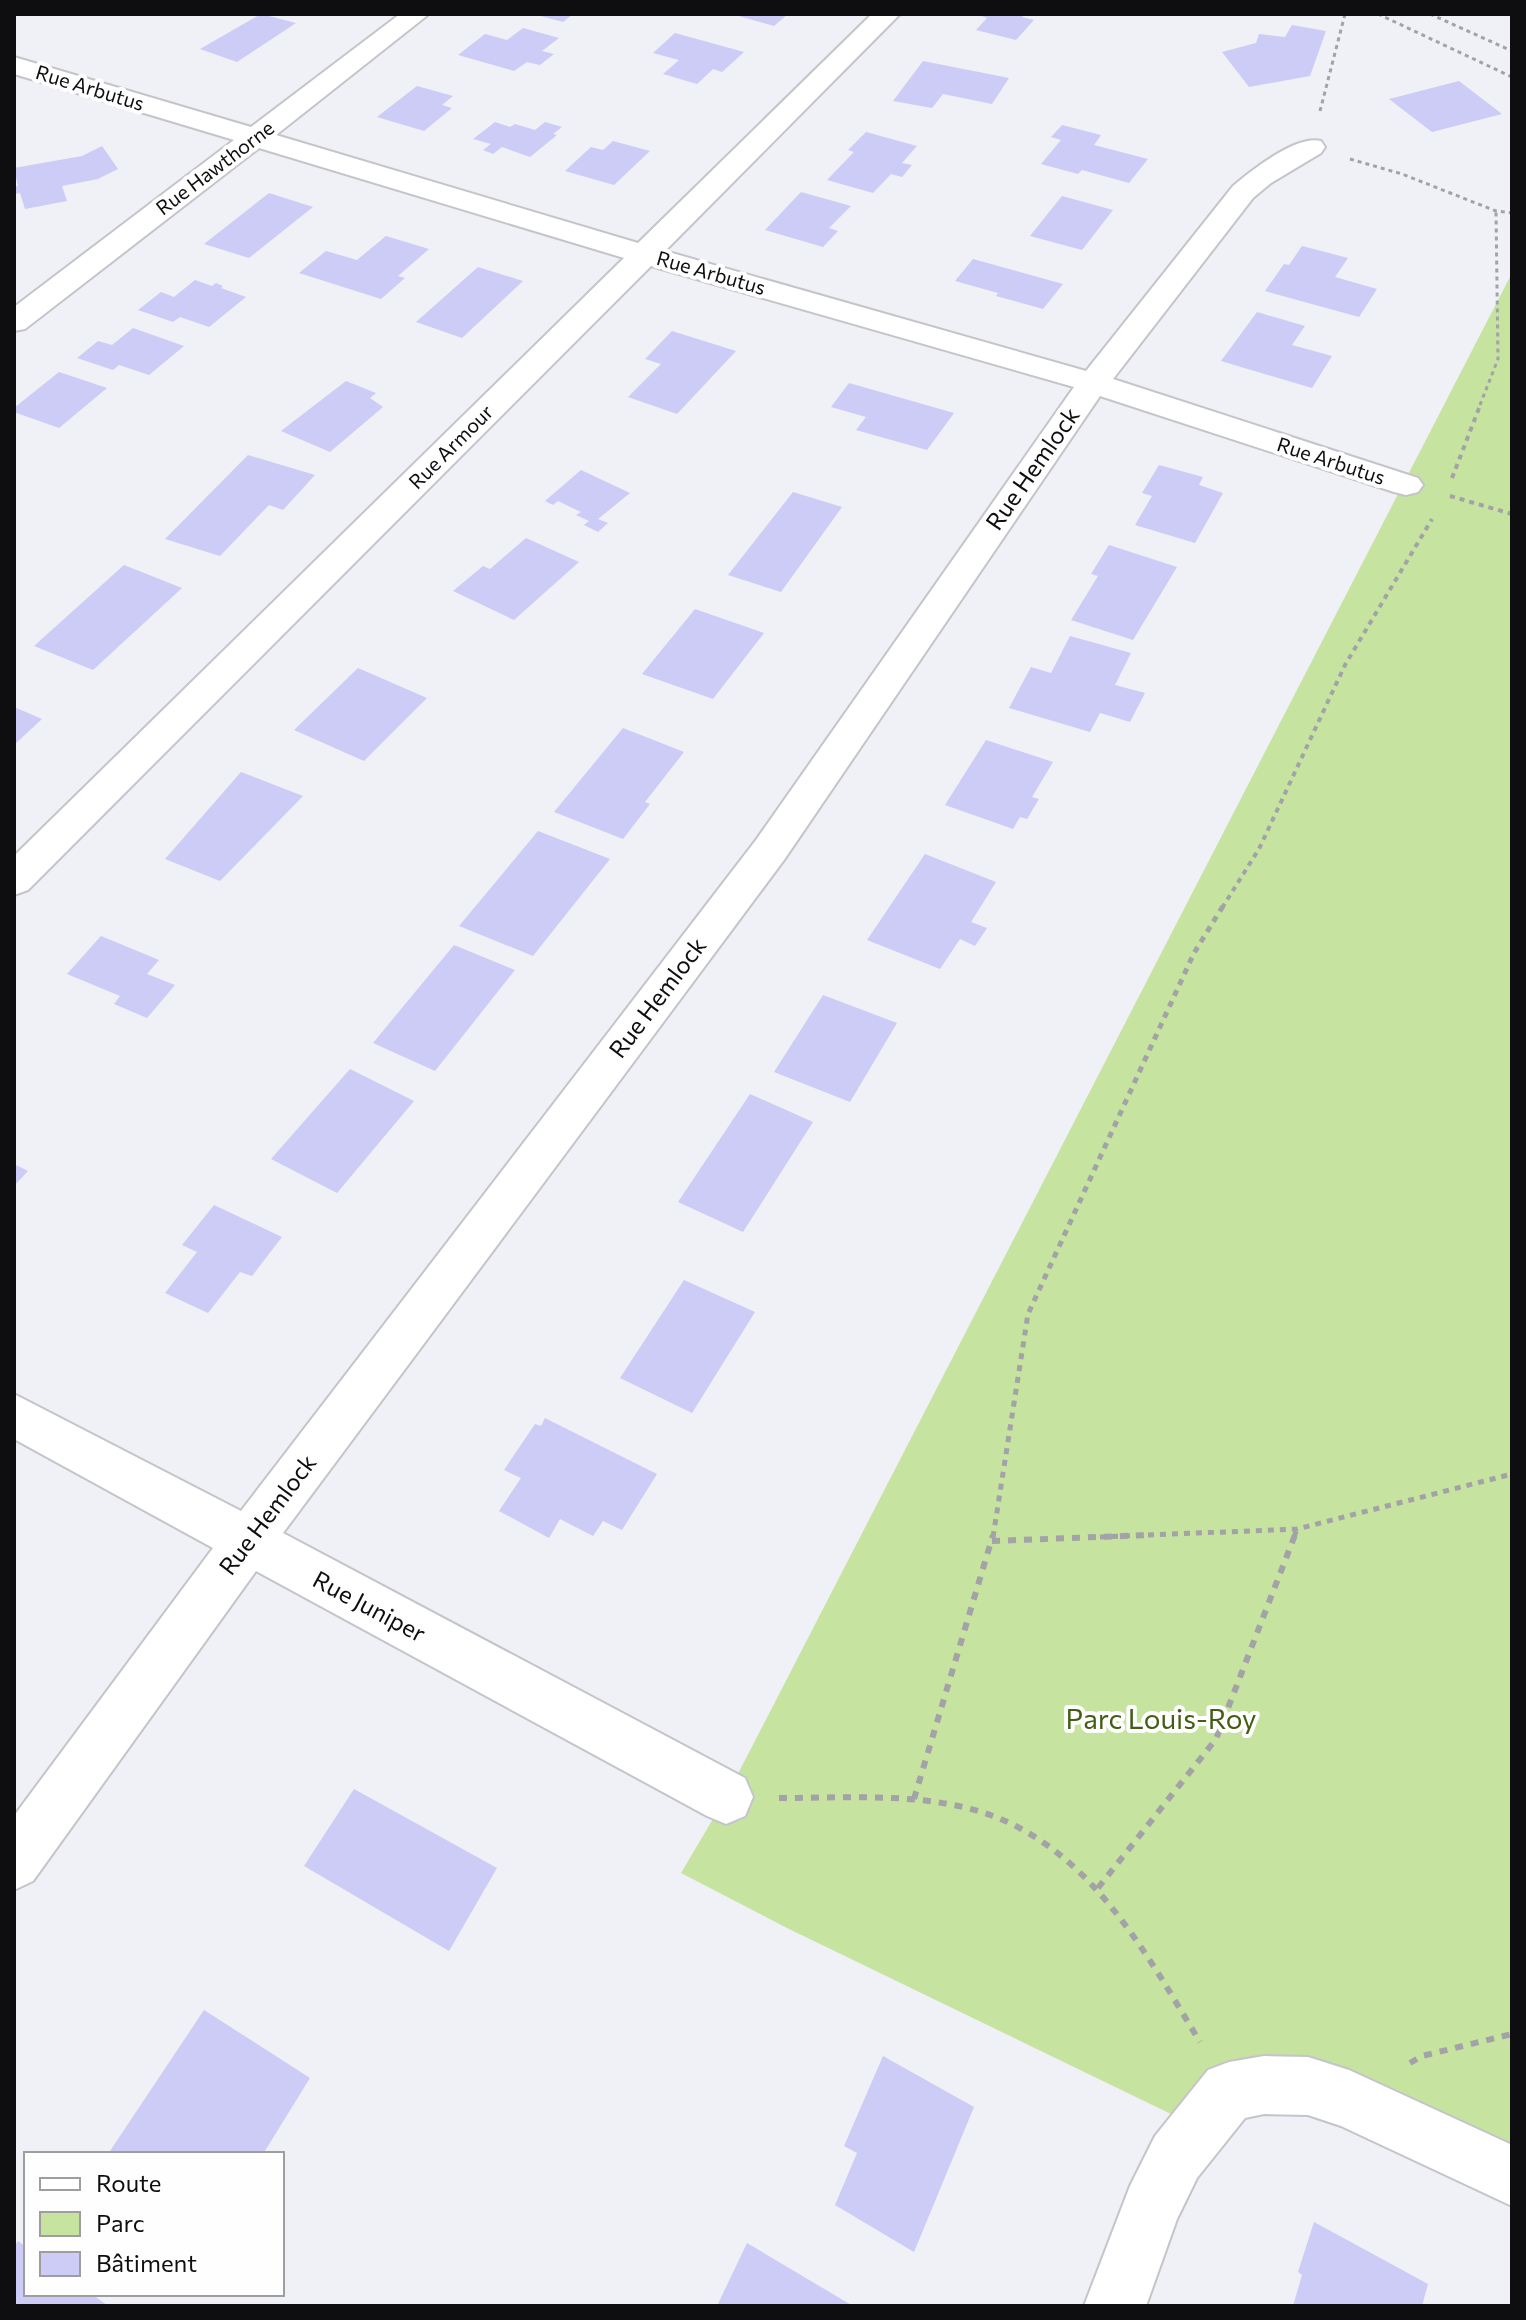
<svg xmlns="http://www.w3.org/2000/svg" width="1526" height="2320" font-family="Commissioner,sans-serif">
  <rect width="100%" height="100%" fill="#f0f0f7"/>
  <!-- green -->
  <path fill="#c6e3a0" d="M 1512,273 L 1512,2176 L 1308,2086 L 1200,2128 L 787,1928 L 681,1873 L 726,1797 Z"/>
  <!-- building -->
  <g fill="#ccccf6">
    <path d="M 261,14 L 296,23 L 237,62 L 200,49 Z"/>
    <path d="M 533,14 L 573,14 L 563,22 Z"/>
    <path d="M 732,14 L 788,14 L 774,26 Z"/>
    <path d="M 976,14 L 1025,14 L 1022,17 L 1034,20 L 1016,40 L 976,30 L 987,18 Z"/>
    <path d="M 1292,25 L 1326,31 L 1310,76 L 1249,87 L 1222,52 L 1256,43 L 1259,34 L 1285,37 Z"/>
    <path d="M 523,28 L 559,38 L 542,51 L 554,54 L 540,65 L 527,62 L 514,71 L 458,55 L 485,34 L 507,40 Z"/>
    <path d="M 675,33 L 744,52 L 722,72 L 713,69 L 697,84 L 663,74 L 679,60 L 653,53 Z"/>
    <path d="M 923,61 L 1009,78 L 992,104 L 943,94 L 932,108 L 893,101 Z"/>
    <path d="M 1459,81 L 1502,114 L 1432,132 L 1389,99 Z"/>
    <path d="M 417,86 L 453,96 L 442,105 L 452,108 L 424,131 L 377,117 Z"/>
    <path d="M 495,122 L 510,127 L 515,124 L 535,130 L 545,122 L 562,127 L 553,134 L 557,135 L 530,157 L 502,147 L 493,154 L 483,150 L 491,144 L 473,139 Z"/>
    <path d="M 1062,125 L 1101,135 L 1094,145 L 1148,159 L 1129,183 L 1082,170 L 1078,174 L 1041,164 L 1061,140 L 1051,137 Z"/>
    <path d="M 866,132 L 917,146 L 902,163 L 912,165 L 902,177 L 891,174 L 873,193 L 827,180 L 854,152 L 848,150 Z"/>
    <path d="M 613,141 L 650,151 L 614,185 L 565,171 L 591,147 L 603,150 Z"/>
    <path d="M 102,146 L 118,169 L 98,179 L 62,186 L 67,201 L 25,209 L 20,193 L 14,194 L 14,187 L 18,186 L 14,168 L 82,156 Z"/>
    <path d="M 801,192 L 851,206 L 829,228 L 838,231 L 823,247 L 765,230 Z"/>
    <path d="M 269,193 L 313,207 L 249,258 L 204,244 Z"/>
    <path d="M 1062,196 L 1113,210 L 1082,250 L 1030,236 Z"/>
    <path d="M 386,236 L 429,249 L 398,276 L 405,278 L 381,299 L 299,273 L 326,251 L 357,260 Z"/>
    <path d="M 1302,246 L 1348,258 L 1335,277 L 1377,289 L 1359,317 L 1265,291 L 1284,264 L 1289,265 Z"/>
    <path d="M 973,259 L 1063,284 L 1043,309 L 996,296 L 998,293 L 955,281 Z"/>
    <path d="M 478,267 L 523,281 L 462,338 L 416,322 Z"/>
    <path d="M 195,280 L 212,286 L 216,283 L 223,286 L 221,288 L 246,297 L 209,327 L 180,317 L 173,322 L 138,310 L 161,292 L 174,297 Z"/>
    <path d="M 1257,312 L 1305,326 L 1292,345 L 1332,356 L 1312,388 L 1221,361 Z"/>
    <path d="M 133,328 L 184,346 L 149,375 L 119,365 L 113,370 L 77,358 L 98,341 L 112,345 Z"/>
    <path d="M 672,331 L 736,351 L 677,414 L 628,397 L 661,364 L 645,359 Z"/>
    <path d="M 59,372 L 107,388 L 59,428 L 14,412 L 14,408 Z"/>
    <path d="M 346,381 L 376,393 L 370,398 L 383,407 L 330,452 L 281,431 Z"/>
    <path d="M 849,383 L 954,413 L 927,450 L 856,430 L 866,417 L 831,407 Z"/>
    <path d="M 248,455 L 315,475 L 283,510 L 269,505 L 220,556 L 165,539 Z"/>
    <path d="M 1159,465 L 1203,477 L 1199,485 L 1223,493 L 1195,543 L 1135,525 L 1152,496 L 1142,493 Z"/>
    <path d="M 581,470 L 630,493 L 598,519 L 608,523 L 598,532 L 584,525 L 589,521 L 576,515 L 581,512 L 558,501 L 553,505 L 545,501 Z"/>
    <path d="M 793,492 L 842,507 L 781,592 L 728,575 Z"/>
    <path d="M 526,538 L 579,562 L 514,620 L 453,591 L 483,566 L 490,569 Z"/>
    <path d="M 1109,545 L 1177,567 L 1133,640 L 1071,620 L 1098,576 L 1091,574 Z"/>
    <path d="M 124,565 L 182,588 L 93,670 L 34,646 Z"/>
    <path d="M 695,609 L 764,633 L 713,699 L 642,674 Z"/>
    <path d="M 1070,636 L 1131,653 L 1115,685 L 1145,693 L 1130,722 L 1100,713 L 1090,732 L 1009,708 L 1031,667 L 1051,673 Z"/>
    <path d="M 358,668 L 427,698 L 364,761 L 294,730 Z"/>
    <path d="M 14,707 L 42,719 L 14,745 Z"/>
    <path d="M 623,728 L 684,752 L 645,802 L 650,804 L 623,839 L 554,812 Z"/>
    <path d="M 986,740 L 1053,762 L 1032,797 L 1039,799 L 1027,819 L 1020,817 L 1013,829 L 945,805 Z"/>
    <path d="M 241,772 L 303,796 L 220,881 L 165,859 Z"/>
    <path d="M 538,831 L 610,859 L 533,956 L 459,926 Z"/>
    <path d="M 925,854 L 996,882 L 971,922 L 987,928 L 975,946 L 960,939 L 940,969 L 867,940 Z"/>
    <path d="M 101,936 L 159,960 L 147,974 L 175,985 L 147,1018 L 114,1004 L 120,996 L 67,974 Z"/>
    <path d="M 454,945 L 515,970 L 435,1071 L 373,1043 Z"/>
    <path d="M 823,995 L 897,1023 L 850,1102 L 774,1072 Z"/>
    <path d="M 350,1069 L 414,1101 L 337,1193 L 271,1159 Z"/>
    <path d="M 750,1094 L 813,1122 L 743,1232 L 678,1202 Z"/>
    <path d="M 14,1164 L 28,1171 L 14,1186 Z"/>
    <path d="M 214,1205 L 282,1237 L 252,1276 L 240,1272 L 208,1313 L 165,1293 L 197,1252 L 182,1245 Z"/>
    <path d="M 684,1280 L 755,1312 L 692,1413 L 620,1378 Z"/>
    <path d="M 545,1418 L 657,1474 L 622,1530 L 603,1521 L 593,1536 L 560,1519 L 549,1538 L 499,1511 L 521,1478 L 504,1470 L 535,1424 L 541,1426 Z"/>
    <path d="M 354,1789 L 497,1868 L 449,1951 L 304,1866 Z"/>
    <path d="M 204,2010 L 310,2078 L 263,2154 L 108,2154 Z"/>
    <path d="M 883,2056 L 974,2107 L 914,2252 L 835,2205 L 857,2153 L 844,2146 Z"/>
    <path d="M 1314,2222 L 1428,2284 L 1422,2306 L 1293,2306 L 1302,2275 L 1298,2272 Z"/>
    <path d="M 18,2241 L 26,2247 L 26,2294 L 92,2294 L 108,2306 L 14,2306 L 14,2247 Z"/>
    <path d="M 747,2243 L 853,2306 L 717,2306 Z"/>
  </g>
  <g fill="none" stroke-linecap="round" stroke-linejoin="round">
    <!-- minor casing -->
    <g stroke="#c4c4cb" stroke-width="4">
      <g id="minor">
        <path d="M 400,14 L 429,14 L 276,135 L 638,243 L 872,14 L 900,14 L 665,251 L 1086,371 L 1233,186 C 1252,170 1296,135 1321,141 L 1325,147 L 1321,153 L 1271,183 L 1253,198 L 1113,379 L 1418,478 L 1423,485 L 1418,492 L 1406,495 L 1394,492 L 1100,396 L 784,860 L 283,1533 L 745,1778 L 753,1797 L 745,1816 L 726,1824 L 707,1816 L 256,1571 L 33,1881 L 14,1890 L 14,1816 L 213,1548 L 14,1439 L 14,1394 L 241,1511 L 756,840 L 1074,387 L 651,266 L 28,890 L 14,895 L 14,856 L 624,258 L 259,148 L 25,329 L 14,331 L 14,307 L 234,140 L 14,74 L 14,57 L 251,127 Z"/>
        <path d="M 1264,2056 L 1308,2057 L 1349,2070 L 1512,2145 L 1512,2206 L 1341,2126 L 1308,2115 L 1264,2114 L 1245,2118 L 1197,2178 L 1177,2219 L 1146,2306 L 1084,2306 L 1130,2186 L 1155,2136 L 1208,2070 L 1229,2062 Z"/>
      </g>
    </g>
    <!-- path-far3 -->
    <g stroke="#a2a2a7" stroke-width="3" stroke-dasharray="4 4" stroke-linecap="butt">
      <path d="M 1378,14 L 1512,77"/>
      <path d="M 1430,14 L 1512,51"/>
      <path d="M 1320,111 L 1345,14"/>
      <path d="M 1350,159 L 1402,174 L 1496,211 L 1512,213"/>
      <path d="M 1480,405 L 1498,359 L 1496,211"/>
    </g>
    <!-- path-far2 -->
    <g stroke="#a2a2a7" stroke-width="4" stroke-dasharray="5 5" stroke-linecap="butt">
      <path d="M 1452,478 L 1481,403"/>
      <path d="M 1450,496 L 1512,514"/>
      <path d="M 1222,908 L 1259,849 L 1345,665 L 1432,519"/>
    </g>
    <!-- path-far1 -->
    <g stroke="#a2a2a7" stroke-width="5" stroke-dasharray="6 6" stroke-linecap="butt">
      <path d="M 993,1537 L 1028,1314 L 1194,953 L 1223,906"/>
      <path d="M 1100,1537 L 1297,1529 L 1512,1474"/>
      <path d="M 1294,1537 L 1297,1529"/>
    </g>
    <!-- path -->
    <g stroke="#a2a2a7" stroke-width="6" stroke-dasharray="8 8" stroke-linecap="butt">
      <path d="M 992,1541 L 1150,1535"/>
      <path d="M 779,1798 C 841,1798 906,1793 967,1808 C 1083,1836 1143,1948 1200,2042"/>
      <path d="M 914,1799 L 993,1535"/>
      <path d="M 1098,1888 L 1216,1739 L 1295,1535"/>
      <path d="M 1410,2063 L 1422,2056 L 1512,2034"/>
    </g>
    <!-- minor -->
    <use href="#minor" fill="#fff" fill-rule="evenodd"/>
  </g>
  <g text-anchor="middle" stroke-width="8" stroke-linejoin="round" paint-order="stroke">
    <!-- far-street labels -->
    <g font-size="20" fill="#0e0e10" stroke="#fefefe">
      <text transform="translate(90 88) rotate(17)" y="7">Rue Arbutus</text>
      <text transform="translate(215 168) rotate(-37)" y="7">Rue Hawthorne</text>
      <text transform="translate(711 273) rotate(16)" y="7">Rue Arbutus</text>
      <text transform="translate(451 447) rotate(-45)" y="7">Rue Armour</text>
      <text transform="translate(1331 461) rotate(18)" y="7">Rue Arbutus</text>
    </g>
    <!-- street labels -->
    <g font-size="24" fill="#0e0e10" stroke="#fefefe">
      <text transform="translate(1033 469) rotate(-55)" y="8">Rue Hemlock</text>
      <text transform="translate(658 998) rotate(-53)" y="8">Rue Hemlock</text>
      <text transform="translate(268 1515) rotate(-53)" y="8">Rue Hemlock</text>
      <text transform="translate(369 1607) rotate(28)" y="8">Rue Juniper</text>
    </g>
    <!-- near-park labels -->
    <g font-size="28" fill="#445d15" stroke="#fefefe">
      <text x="1161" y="1729">Parc Louis-Roy</text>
    </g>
  </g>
  <!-- border -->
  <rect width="1526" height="2320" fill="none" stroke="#0e0e10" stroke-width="32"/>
  <!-- legend -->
  <rect x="24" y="2152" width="260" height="144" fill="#fefefe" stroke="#9e9e9f" stroke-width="2"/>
  <rect x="40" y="2178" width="40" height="12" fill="#ffffff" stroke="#9e9e9f" stroke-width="2"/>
  <text x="96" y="2192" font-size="24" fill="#0e0e10">Route</text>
  <rect x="40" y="2212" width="40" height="24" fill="#c6e3a0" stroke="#9e9e9f" stroke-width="2"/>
  <text x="96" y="2232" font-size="24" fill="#0e0e10">Parc</text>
  <rect x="40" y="2252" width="40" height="24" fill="#ccccf6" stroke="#9e9e9f" stroke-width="2"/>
  <text x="96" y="2272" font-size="24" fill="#0e0e10">Bâtiment</text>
</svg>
